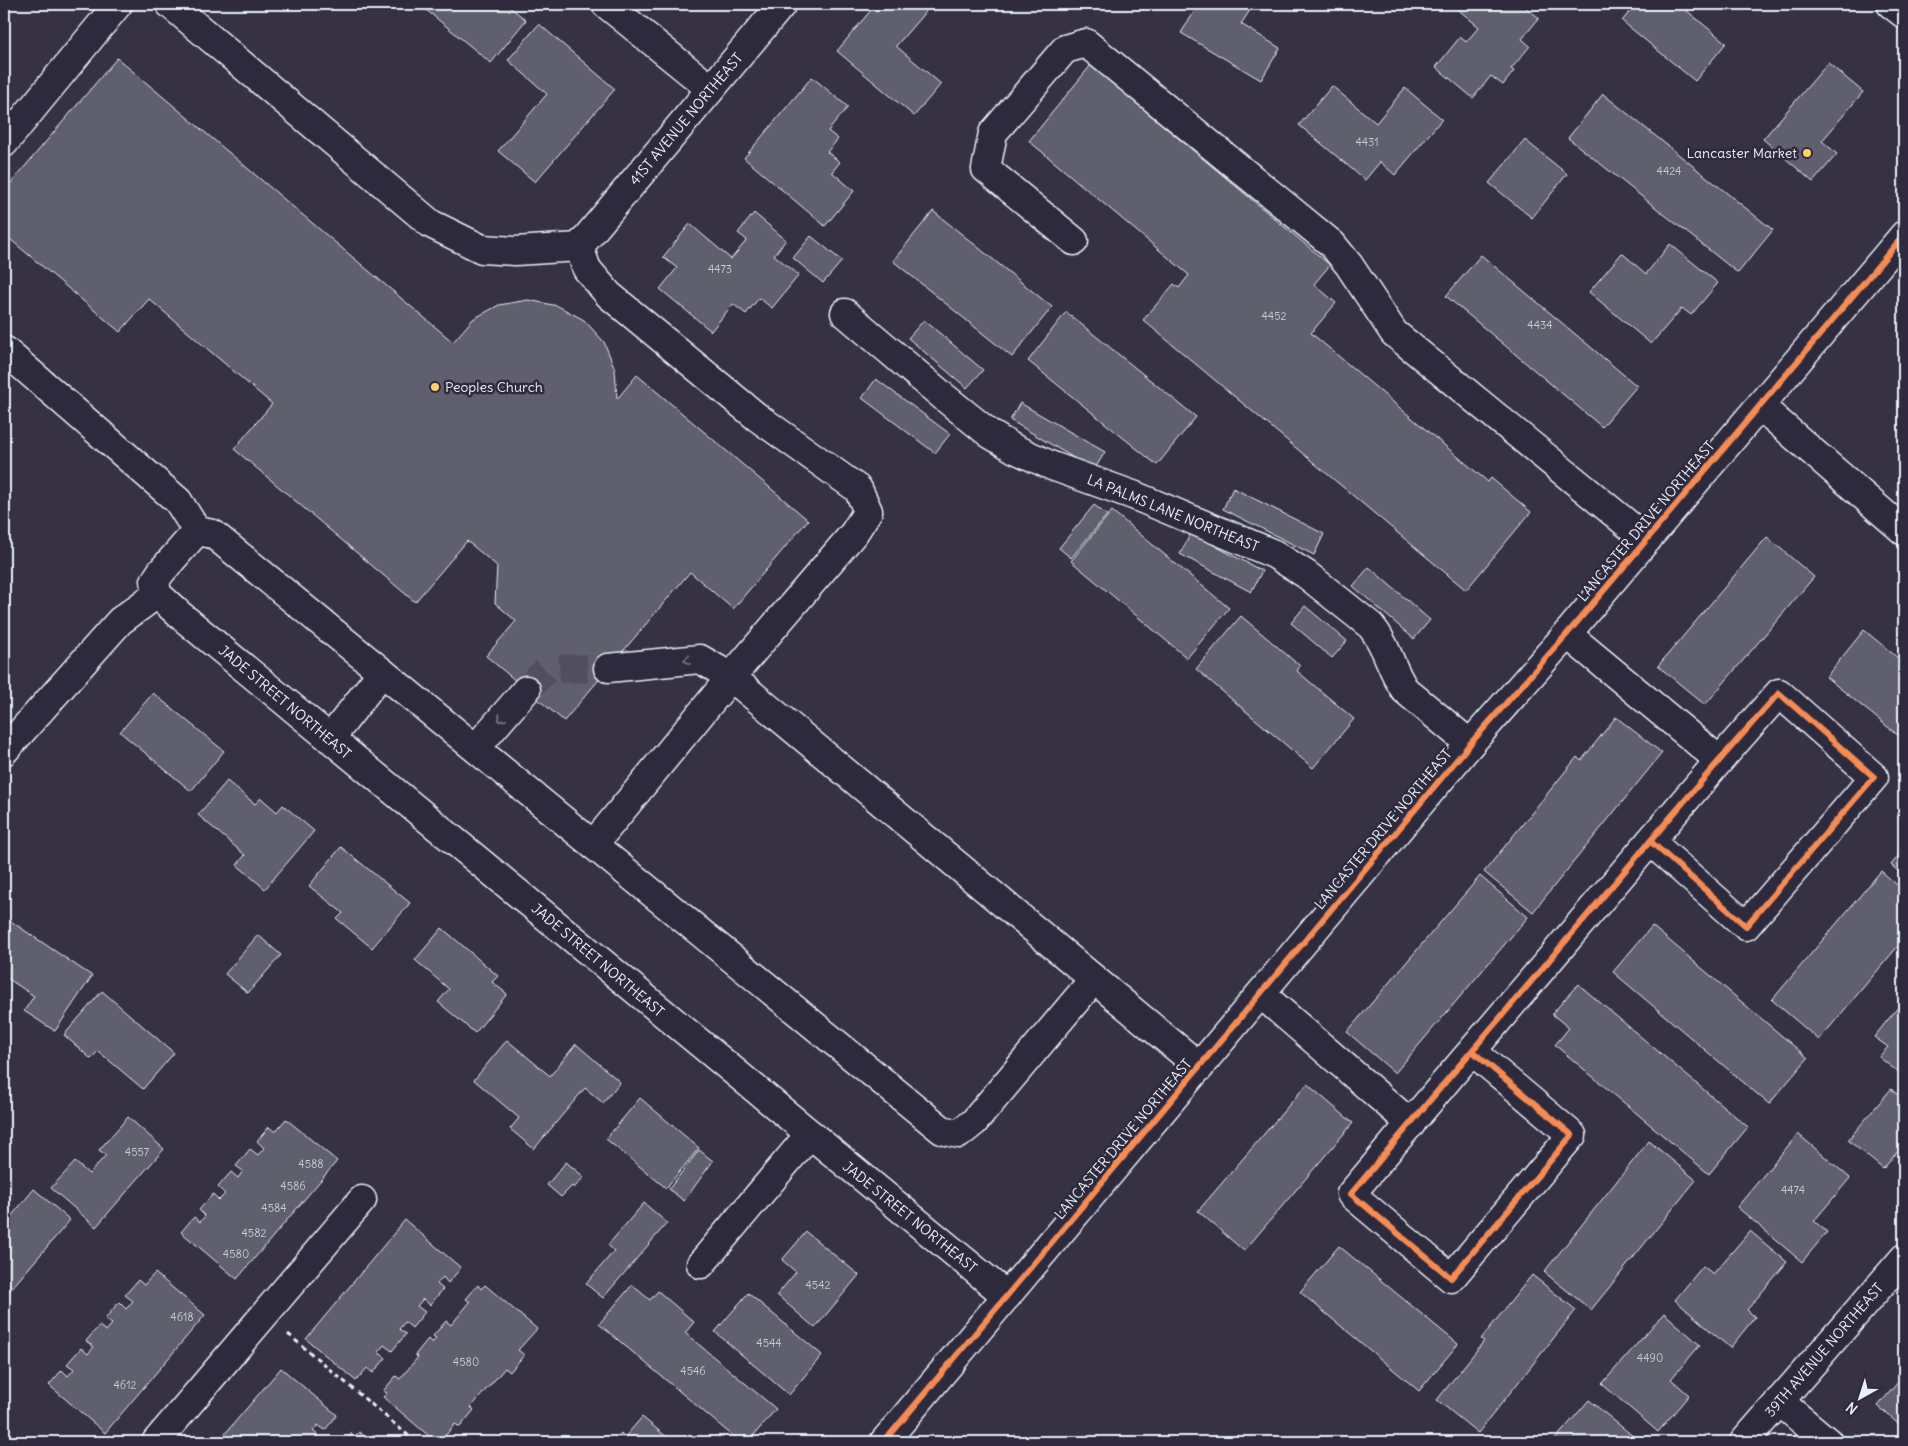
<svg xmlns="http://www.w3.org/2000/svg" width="1908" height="1446" font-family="Delius,sans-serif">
  <rect width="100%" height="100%" fill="#363244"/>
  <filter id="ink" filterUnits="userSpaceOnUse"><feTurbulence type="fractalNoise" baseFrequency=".02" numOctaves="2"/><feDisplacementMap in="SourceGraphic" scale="10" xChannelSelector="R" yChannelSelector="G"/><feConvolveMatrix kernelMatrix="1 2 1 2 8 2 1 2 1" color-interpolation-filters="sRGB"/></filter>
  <g filter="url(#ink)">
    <!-- building -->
    <g fill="#605e6e" stroke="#e8f1f8">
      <path d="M 419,4 L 506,4 L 526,20 L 491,63 Z"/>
      <path d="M 876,4 L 932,4 L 896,46 L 941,84 L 914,116 L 837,51 Z"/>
      <path d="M 1199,4 L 1254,4 L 1241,24 L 1280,48 L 1261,80 L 1181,33 Z"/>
      <path d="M 1458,4 L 1522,4 L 1539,18 L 1522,39 L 1530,46 L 1511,69 L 1514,71 L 1503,85 L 1491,76 L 1473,98 L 1436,67 L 1460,37 L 1466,42 L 1479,27 L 1455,7 Z"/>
      <path d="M 1636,4 L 1682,4 L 1680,5 L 1726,43 L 1695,81 L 1622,21 Z"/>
      <path d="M 539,24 L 615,89 L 535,182 L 498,151 L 547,94 L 508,60 Z"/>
      <path d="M 117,58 L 453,342 L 473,319 L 499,305 L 528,300 L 558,306 L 584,320 L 604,342 L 615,369 L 617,399 L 637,375 L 808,520 L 733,609 L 690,572 L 564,721 L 486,656 L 516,621 L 495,603 L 497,566 L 467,541 L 415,602 L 234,449 L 272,404 L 149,299 L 120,332 L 4,234 L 4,191 Z"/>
      <path d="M 1828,63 L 1863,92 L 1822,141 L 1837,154 L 1813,182 L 1763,139 Z"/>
      <path d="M 1091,65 L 1330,265 L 1314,284 L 1336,303 L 1311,333 L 1488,482 L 1491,478 L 1531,512 L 1466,590 L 1143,320 L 1174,284 L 1179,288 L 1189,275 L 1029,141 Z"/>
      <path d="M 812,77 L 848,107 L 828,131 L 838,139 L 827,152 L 840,162 L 832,172 L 854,191 L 825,226 L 744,158 Z"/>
      <path d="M 1332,86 L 1376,123 L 1405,88 L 1442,119 L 1395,175 L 1380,162 L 1365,180 L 1299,125 Z"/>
      <path d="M 1603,94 L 1773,230 L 1738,273 L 1568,138 Z"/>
      <path d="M 1525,140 L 1567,174 L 1532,218 L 1489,183 Z"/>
      <path d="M 933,211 L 1052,307 L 1012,357 L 893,261 Z"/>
      <path d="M 754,213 L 786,240 L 774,255 L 799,275 L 772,308 L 759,298 L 746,314 L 733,304 L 711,331 L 660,289 L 677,268 L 663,257 L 690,224 L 731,259 L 747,240 L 738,233 Z"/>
      <path d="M 811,236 L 842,261 L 823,283 L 793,258 Z"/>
      <path d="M 1670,244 L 1718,283 L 1691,315 L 1682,308 L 1651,344 L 1589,292 L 1622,253 L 1646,274 Z"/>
      <path d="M 1481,255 L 1637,386 L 1602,427 L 1446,296 Z"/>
      <path d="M 1066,312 L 1196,417 L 1157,465 L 1028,361 Z"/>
      <path d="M 924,320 L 983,370 L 967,388 L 908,338 Z"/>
      <path d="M 876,379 L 950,434 L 935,453 L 862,398 Z"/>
      <path d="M 1020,403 L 1105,452 L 1094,470 L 1010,420 Z"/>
      <path d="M 1233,488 L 1324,534 L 1314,555 L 1223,509 Z"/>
      <path d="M 1094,505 L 1107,515 L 1071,558 L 1059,548 Z"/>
      <path d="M 1112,511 L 1229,608 L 1187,658 L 1071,561 Z"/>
      <path d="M 1191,533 L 1262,571 L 1251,592 L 1180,554 Z"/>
      <path d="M 1767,537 L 1814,577 L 1705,705 L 1658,666 Z"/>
      <path d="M 1369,567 L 1430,620 L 1414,639 L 1353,586 Z"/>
      <path d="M 1305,606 L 1347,641 L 1332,658 L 1291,623 Z"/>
      <path d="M 1241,616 L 1300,666 L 1297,671 L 1354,719 L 1313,768 L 1196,669 Z"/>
      <path d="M 1864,630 L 1904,663 L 1904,740 L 1826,677 Z"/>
      <path d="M 153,693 L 224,751 L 191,791 L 120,732 Z"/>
      <path d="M 1616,717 L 1662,753 L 1533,912 L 1484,872 L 1577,757 L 1581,761 Z"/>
      <path d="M 227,781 L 255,804 L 261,798 L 277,812 L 283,805 L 314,831 L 265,889 L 237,865 L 245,855 L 198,815 Z"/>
      <path d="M 341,847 L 410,903 L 372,948 L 337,919 L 343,913 L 309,886 Z"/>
      <path d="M 1904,849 L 1904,876 L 1891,865 Z"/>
      <path d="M 1881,871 L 1904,891 L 1904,939 L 1819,1040 L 1772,1000 Z"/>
      <path d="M 1480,876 L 1528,917 L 1395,1073 L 1347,1032 Z"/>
      <path d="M 9,920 L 92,976 L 55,1031 L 24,1011 L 34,996 L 4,976 L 4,928 Z"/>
      <path d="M 1652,926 L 1808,1058 L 1769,1104 L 1613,972 Z"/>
      <path d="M 442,928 L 498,976 L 492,982 L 507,994 L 475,1033 L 438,1002 L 449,989 L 415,960 Z"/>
      <path d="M 258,935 L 281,955 L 248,993 L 225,974 Z"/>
      <path d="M 1578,984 L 1748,1127 L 1709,1174 L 1555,1045 L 1569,1028 L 1552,1014 Z"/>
      <path d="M 102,991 L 174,1053 L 143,1089 L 98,1051 L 91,1059 L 64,1035 Z"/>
      <path d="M 1904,1000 L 1904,1077 L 1879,1057 L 1888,1047 L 1874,1037 Z"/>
      <path d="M 507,1040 L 550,1076 L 576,1044 L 620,1082 L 603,1103 L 585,1088 L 534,1149 L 510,1129 L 519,1118 L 474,1080 Z"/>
      <path d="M 1307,1084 L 1353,1123 L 1244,1251 L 1198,1211 Z"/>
      <path d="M 1891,1089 L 1904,1100 L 1904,1144 L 1883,1169 L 1848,1140 Z"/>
      <path d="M 640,1098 L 699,1148 L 666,1188 L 606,1139 Z"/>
      <path d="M 128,1117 L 164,1149 L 96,1227 L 51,1188 L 75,1162 L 89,1174 L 106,1155 L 99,1150 Z"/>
      <path d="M 286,1119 L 337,1161 L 237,1279 L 181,1232 L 194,1217 L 200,1222 L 205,1216 L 199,1210 L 213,1194 L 219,1200 L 225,1194 L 218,1187 L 231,1172 L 238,1178 L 243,1171 L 236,1166 L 250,1149 L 258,1155 L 264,1148 L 257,1141 L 269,1127 L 275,1132 Z"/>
      <path d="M 1798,1134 L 1850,1178 L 1814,1221 L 1827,1232 L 1802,1262 L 1737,1207 Z"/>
      <path d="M 1649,1141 L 1696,1180 L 1591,1310 L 1544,1272 Z"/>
      <path d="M 699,1150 L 713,1161 L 684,1201 L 669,1189 Z"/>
      <path d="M 566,1162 L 584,1177 L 574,1188 L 572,1186 L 561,1197 L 547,1185 Z"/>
      <path d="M 34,1189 L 70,1220 L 5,1296 L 4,1295 L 4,1225 Z"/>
      <path d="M 644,1203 L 667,1223 L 603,1298 L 586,1284 L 614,1251 L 608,1245 Z"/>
      <path d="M 405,1220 L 461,1268 L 448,1283 L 443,1277 L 437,1284 L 443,1289 L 430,1305 L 423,1299 L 417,1306 L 425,1312 L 412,1328 L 405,1322 L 399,1329 L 406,1334 L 392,1351 L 384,1345 L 378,1352 L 386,1358 L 373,1373 L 367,1368 L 356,1381 L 306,1339 Z"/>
      <path d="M 1750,1231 L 1787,1262 L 1747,1310 L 1755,1317 L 1730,1348 L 1675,1300 L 1703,1266 L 1713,1274 Z"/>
      <path d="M 806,1232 L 859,1275 L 815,1328 L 777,1295 L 796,1272 L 782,1260 Z"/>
      <path d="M 1339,1246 L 1458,1344 L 1419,1391 L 1300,1292 Z"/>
      <path d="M 155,1273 L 205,1315 L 105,1433 L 49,1385 L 62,1370 L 68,1376 L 74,1369 L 67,1364 L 81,1348 L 88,1354 L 94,1347 L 86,1341 L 99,1326 L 106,1331 L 112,1324 L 105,1319 L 119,1302 L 126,1309 L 133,1301 L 125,1295 L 138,1280 L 144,1285 Z"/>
      <path d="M 1532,1275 L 1576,1310 L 1478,1433 L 1437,1400 L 1484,1341 L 1481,1339 Z"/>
      <path d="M 478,1285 L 481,1289 L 485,1285 L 537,1329 L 518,1350 L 524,1355 L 510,1372 L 505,1368 L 471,1407 L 474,1410 L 460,1427 L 455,1424 L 440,1442 L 436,1442 L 383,1397 L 387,1393 L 383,1391 L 396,1376 L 400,1379 L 418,1357 L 415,1355 L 428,1339 L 432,1343 L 436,1338 L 433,1336 L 446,1321 L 451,1325 L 470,1302 L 466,1299 Z"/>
      <path d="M 632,1285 L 650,1300 L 658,1291 L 694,1322 L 685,1333 L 776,1409 L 748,1442 L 740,1442 L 599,1324 Z"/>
      <path d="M 748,1293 L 822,1355 L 789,1395 L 715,1332 Z"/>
      <path d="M 1664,1313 L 1700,1345 L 1671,1379 L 1689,1395 L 1658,1432 L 1602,1384 Z"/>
      <path d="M 281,1368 L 337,1415 L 325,1430 L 318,1425 L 313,1431 L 319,1436 L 314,1442 L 218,1442 Z"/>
      <path d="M 1904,1375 L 1904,1429 L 1878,1406 Z"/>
      <path d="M 1589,1400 L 1640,1442 L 1553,1442 Z"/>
      <path d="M 642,1417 L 673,1442 L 613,1442 L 621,1433 L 625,1437 Z"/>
      <path d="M 359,1432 L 371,1442 L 344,1442 L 352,1433 L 355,1436 Z"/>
    </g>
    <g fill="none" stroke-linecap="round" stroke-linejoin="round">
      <!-- minor-tunnel -->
      <path stroke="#514f5f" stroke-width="28" stroke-dasharray="28 14" stroke-linecap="butt" d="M 526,690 L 547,669 L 608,668"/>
      <!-- minor casing -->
      <g stroke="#e8f1f8" stroke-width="31">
        <g id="minor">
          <path d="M 170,4 L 431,224 L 482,249 L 515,251 L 579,247"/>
          <path d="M 606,4 L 711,89"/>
          <path d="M 782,4 L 579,247 L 587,269 L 609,295 L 757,417 L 858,489 L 868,511 L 854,533 L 731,677 L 1094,979"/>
          <path d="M 1891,4 L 1904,14"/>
          <path d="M 4,143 L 118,4"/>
          <path d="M 1074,241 L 986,169 L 993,133 L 1065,49 L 1086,43 L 1332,244 L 1349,265 L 1394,333 L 1647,540"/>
          <path d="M 845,313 L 944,397 L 990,434 L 1015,449 L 1052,466 L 1133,495 L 1274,554 L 1307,575 L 1371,626 C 1387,645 1391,670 1405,690 L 1470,744"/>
          <path d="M 4,350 L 178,501 L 197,531"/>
          <path d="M 1760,406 L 1904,531"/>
          <path d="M 1567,634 L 1719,760"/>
          <path d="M 382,672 L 942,1130 L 959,1134 L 974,1122 L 1094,979 L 1200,1067"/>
          <path d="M 330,739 L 382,672 L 213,534 L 197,531 L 161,572 L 155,581 L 157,594 L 180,615 L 1007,1296"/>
          <path d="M 476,748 L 526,690"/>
          <path d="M 4,751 L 120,621 L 157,594"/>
          <path d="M 593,845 L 731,677 L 700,659 L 608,668"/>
          <path d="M 1261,994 L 1411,1124"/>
          <path d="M 1472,1051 L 1572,1135 L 1451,1278 L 1351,1194 C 1423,1108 1496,1022 1569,937 C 1638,855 1707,773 1779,693 L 1874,777 L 1746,926 L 1650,841"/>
          <path d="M 701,1264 L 810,1134"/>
          <path d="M 1779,1401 L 1828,1442"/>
          <path d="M 156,1442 L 362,1200"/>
          <path d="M 1744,1442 L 1904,1258"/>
        </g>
      </g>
      <!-- major casing -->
      <g stroke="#e8f1f8" stroke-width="31">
        <path id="major" d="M 884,1442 L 1470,744 L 1567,634 L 1904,235"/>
      </g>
      <!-- path -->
      <path stroke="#e8f1f8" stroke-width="3" stroke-dasharray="5 4" stroke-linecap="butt" d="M 288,1334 L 416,1442"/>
      <!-- minor -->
      <use href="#minor" stroke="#2f2a3d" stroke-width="28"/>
      <!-- major -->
      <use href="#major" stroke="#2f2a3d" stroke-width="28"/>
      <!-- cycleway casing -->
      <g stroke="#2f2a3d" stroke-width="9">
        <g id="cycleway">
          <path d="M 1472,1051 L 1572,1135 L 1451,1278 L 1351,1194 C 1423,1108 1496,1022 1569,937 C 1638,855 1707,773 1779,693 L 1874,777 L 1746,926 L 1650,841"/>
          <path d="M 884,1442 L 1470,744 L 1567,634 L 1904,235"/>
        </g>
      </g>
      <!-- cycleway -->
      <use href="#cycleway" stroke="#f68b52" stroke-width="6"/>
    </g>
    <!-- one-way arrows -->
    <defs><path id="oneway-chevron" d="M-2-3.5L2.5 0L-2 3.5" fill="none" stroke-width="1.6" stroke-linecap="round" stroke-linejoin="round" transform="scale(1.25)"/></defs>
    <g stroke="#70707e">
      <use href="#oneway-chevron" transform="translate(687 660) rotate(174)"/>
      <use href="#oneway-chevron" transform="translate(501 719) rotate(131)"/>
    </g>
  </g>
  <!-- markers -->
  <g fill="#ffd166" stroke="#2f2a3d" stroke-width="2">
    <circle cx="1807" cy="153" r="5"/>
    <circle cx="435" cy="387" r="5"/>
  </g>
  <g text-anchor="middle" stroke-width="5" stroke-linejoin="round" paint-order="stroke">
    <!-- number labels -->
    <g font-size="11" fill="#c6ccd6">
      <text x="1367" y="146">4431</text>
      <text x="1669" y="175">4424</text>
      <text x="720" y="273">4473</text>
      <text x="1274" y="320">4452</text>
      <text x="1540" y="329">4434</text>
      <text x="137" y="1156">4557</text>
      <text x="311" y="1168">4588</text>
      <text x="293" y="1190">4586</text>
      <text x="1793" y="1194">4474</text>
      <text x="274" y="1212">4584</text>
      <text x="254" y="1237">4582</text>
      <text x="236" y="1258">4580</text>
      <text x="818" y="1289">4542</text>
      <text x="182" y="1321">4618</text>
      <text x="769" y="1347">4544</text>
      <text x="1650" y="1362">4490</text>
      <text x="466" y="1366">4580</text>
      <text x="693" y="1375">4546</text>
      <text x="125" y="1389">4612</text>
    </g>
    <!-- street labels -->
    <g font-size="14" fill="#e8f1f8" stroke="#2f2a3d">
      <text transform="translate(686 119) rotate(-50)" y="5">41ST AVENUE NORTHEAST</text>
      <text transform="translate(1173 513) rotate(22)" y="5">LA PALMS LANE NORTHEAST</text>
      <text transform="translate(1646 521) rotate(-50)" y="5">LANCASTER DRIVE NORTHEAST</text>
      <text transform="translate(285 702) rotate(40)" y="5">JADE STREET NORTHEAST</text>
      <text transform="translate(1383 829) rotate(-50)" y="5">LANCASTER DRIVE NORTHEAST</text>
      <text transform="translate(598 960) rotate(40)" y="5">JADE STREET NORTHEAST</text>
      <text transform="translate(1123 1139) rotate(-50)" y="5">LANCASTER DRIVE NORTHEAST</text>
      <text transform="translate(910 1217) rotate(39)" y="5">JADE STREET NORTHEAST</text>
      <text transform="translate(1824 1350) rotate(-49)" y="5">39TH AVENUE NORTHEAST</text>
    </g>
    <!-- poi labels -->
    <g font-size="14" fill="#e8f1f8" stroke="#2f2a3d" text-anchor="end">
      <text x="1797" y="158">Lancaster Market</text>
      <text x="445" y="392" text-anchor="start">Peoples Church</text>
    </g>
  </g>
  <!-- margin -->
  <rect width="1908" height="1446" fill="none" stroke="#2f2a3d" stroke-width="20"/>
  <rect x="10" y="10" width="1888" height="1426" fill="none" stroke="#e8f1f8" stroke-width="2" filter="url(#ink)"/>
  <!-- north arrow -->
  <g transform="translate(1860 1398) rotate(219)" stroke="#2f2a3d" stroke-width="4" paint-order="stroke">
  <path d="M0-4L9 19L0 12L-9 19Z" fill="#e8f1f8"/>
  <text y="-8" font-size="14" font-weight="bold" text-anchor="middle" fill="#e8f1f8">N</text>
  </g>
</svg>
